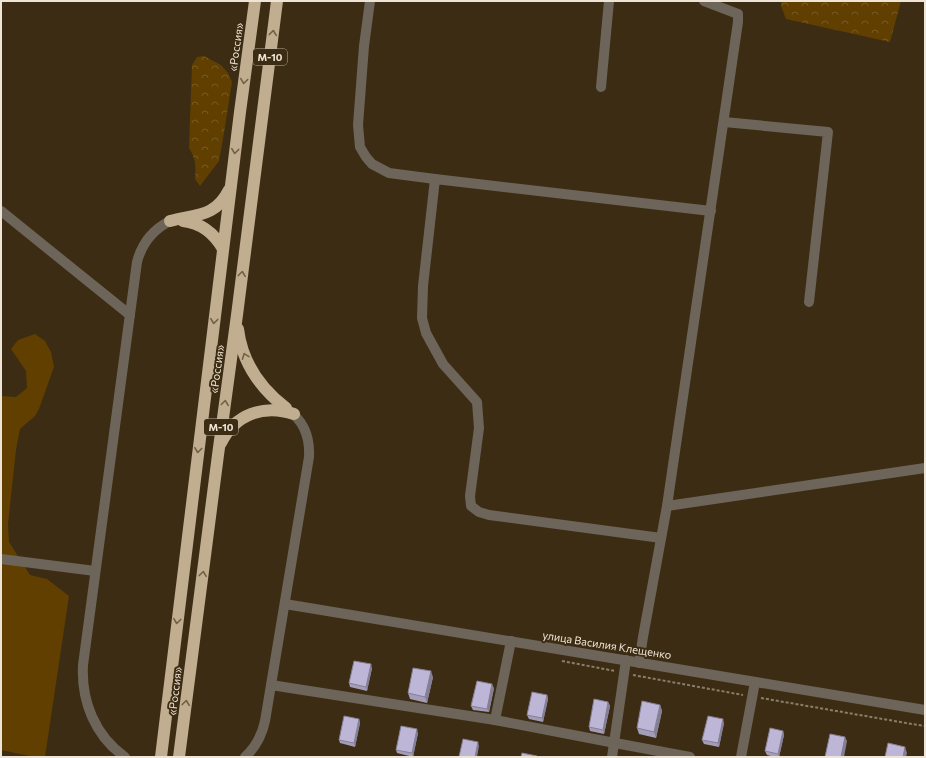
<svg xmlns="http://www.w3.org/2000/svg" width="926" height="758" font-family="Commissioner,sans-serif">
  <defs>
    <pattern id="forest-crowns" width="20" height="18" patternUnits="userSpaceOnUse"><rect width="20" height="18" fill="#603f00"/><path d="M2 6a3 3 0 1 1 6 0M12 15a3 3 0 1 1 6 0" fill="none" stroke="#775b24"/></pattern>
  </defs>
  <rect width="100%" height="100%" fill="#3c2c13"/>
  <!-- grass -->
  <path fill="#603f00" d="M 35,334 L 45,341 L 51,352 L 54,367 L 39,409 L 35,416 L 20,429 L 16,450 L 8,524 L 9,542 L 30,575 L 47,579 L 69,596 L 45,757 L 34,757 L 1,750 L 1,396 L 16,397 L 27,388 L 26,371 L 11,349 L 18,340 Z"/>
  <!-- forest -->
  <g fill="url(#forest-crowns)">
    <path d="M 781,1 L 901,1 L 890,42 L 786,19 L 781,6 Z"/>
    <path d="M 204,56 L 221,65 L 228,73 L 232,82 L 224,133 L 219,161 L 200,186 L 195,179 C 196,166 196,159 189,148 L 192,65 L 197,57 Z"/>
  </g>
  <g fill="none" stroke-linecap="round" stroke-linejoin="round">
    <!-- path -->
    <g stroke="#8b7e69" stroke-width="2" stroke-dasharray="3 2" stroke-linecap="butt">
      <path d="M 562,661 L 615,671"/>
      <path d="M 633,675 L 743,695"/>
      <path d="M 761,698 L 906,723 L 925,726"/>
    </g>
    <!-- minor -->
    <g stroke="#6d6559" stroke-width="10">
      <path d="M 370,1 L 364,46 L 358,125 L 360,147 L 366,157 L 372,164 L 389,173 L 435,179"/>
      <path d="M 601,87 L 609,1"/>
      <path d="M 724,122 L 828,132 L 809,302"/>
      <path d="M 1,211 L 130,315"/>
      <path d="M 667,506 L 925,468"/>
      <path d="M 661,538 L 489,515 L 479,512 L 471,506 L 470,496 L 479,428 L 477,402 L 443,364 L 426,333 L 422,318 L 423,286 L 435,179 L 711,211"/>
      <path d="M 1,559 L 95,571"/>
      <path d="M 285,604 L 925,710"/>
      <path d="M 639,663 L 643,637 L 667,506 L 738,22 L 738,14 L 704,1"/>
      <path d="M 271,685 L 495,720 L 615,743 L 690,757"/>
      <path d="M 495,720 L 511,641"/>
      <path d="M 125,757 C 95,736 81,701 83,665 L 137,262 C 142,243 152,230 170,221"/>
      <path d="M 245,757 C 256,747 262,735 265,721 L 309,457 C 310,438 304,421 288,410"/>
      <path d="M 612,757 L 626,660"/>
      <path d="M 741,757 L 755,682"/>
    </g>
    <!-- highway -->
    <g stroke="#c1ad90" stroke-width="12">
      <path d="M 170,221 C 195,214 215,218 229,190"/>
      <path d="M 183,221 C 201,223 214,233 223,249"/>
      <path d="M 238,329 C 242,362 260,388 286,408"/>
      <path d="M 221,443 C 235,414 264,404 294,414"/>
      <path d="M 161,757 L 240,112 L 255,1"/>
      <path d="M 179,757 L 218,455 L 237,315 L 277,1"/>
    </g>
  </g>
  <!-- wall -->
  <g fill="#a39db8">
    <path d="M 372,668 L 367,691 L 350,687 L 349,683 Z"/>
    <path d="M 433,677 L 427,703 L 410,699 L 408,693 Z"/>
    <path d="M 494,688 L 489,712 L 473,710 L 471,706 Z"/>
    <path d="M 547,695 L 548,699 L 543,722 L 529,719 L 527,715 Z"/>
    <path d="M 608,702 L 610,706 L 604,734 L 590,731 L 589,727 Z"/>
    <path d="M 660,705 L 662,711 L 656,738 L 639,734 L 637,728 Z"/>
    <path d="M 359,719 L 360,723 L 355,747 L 340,743 L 339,740 Z"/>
    <path d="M 724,723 L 719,747 L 704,744 L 702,740 Z"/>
    <path d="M 783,731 L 784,735 L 779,757 L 774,757 L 767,755 L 765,751 Z"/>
    <path d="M 418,733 L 413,757 L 397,753 L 396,750 Z"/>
  </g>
  <!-- shaded-wall -->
  <g fill="#857f96">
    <path d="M 371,664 L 372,668 L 367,691 L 366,687 Z"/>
    <path d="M 431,671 L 433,677 L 427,703 L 425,697 Z"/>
    <path d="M 492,684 L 494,688 L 489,712 L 487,709 Z"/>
    <path d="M 547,695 L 548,699 L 543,722 L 542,718 Z"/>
    <path d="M 608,702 L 610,706 L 604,734 L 603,730 Z"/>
    <path d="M 660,705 L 662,711 L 656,738 L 654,732 Z"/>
    <path d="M 359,719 L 360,723 L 355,747 L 354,743 Z"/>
    <path d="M 723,719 L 724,723 L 719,747 L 718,743 Z"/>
    <path d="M 417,729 L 418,733 L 413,757 L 412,753 Z"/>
    <path d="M 783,731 L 784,735 L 779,757 L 778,754 Z"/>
    <path d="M 845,737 L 847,741 L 844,757 L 841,757 Z"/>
    <path d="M 478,742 L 479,746 L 477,757 L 475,757 Z"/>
    <path d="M 905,747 L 907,753 L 906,757 L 903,757 Z"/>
  </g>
  <!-- building -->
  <g fill="#beb6d6" stroke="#857f96">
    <path d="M 354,661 L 371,664 L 366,687 L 349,683 Z"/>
    <path d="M 413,668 L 431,671 L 425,697 L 408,693 Z"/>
    <path d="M 477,681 L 492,684 L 487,709 L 471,706 Z"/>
    <path d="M 532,692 L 547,695 L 542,718 L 527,715 Z"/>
    <path d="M 594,699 L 608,702 L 603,730 L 589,727 Z"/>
    <path d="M 642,701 L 660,705 L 654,732 L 637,728 Z"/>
    <path d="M 344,716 L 359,719 L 354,743 L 339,740 Z"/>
    <path d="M 708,716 L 723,719 L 718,743 L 702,740 Z"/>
    <path d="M 401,726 L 417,729 L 412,753 L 396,750 Z"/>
    <path d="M 770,728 L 783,731 L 778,754 L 765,751 Z"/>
    <path d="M 830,734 L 845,737 L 841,757 L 825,757 Z"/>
    <path d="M 463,739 L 478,742 L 475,757 L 459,757 Z"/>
    <path d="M 888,743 L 905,747 L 903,757 L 885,757 Z"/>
    <path d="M 522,753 L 537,756 L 537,757 L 521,757 Z"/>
  </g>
  <!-- one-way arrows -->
  <defs><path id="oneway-chevron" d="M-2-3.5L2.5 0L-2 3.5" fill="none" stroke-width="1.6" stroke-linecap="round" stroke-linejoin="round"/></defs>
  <g stroke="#716045">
    <use href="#oneway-chevron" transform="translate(273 33) rotate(-83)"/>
    <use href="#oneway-chevron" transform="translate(244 81) rotate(98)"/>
    <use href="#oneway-chevron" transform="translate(235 151) rotate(97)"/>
    <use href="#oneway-chevron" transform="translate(242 274) rotate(-83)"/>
    <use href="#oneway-chevron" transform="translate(214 321) rotate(97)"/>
    <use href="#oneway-chevron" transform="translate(245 356) rotate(-111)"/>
    <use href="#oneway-chevron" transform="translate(225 403) rotate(-82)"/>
    <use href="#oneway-chevron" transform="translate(198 450) rotate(97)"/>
    <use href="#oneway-chevron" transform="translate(203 574) rotate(-83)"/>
    <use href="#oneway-chevron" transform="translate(177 621) rotate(97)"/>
    <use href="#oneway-chevron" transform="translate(186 703) rotate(-83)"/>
  </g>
  <g text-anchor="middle" stroke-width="4" stroke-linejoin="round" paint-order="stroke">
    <!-- shield labels -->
    <g fill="#3c2c13" stroke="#b9ae9c" stroke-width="1">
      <rect x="253" y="49" width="34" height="16" rx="3"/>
      <rect x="204" y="419" width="34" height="16" rx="3"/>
    </g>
    <g font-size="10" font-weight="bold" fill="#efe5d6">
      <text x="270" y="61">М-10</text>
      <text x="221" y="431">М-10</text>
    </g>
    <!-- street labels -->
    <g font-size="11" fill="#efe5d6" stroke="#3c2c13">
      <text transform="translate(236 47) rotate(-82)" y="4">«Россия»</text>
      <text transform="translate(217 369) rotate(-82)" y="4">«Россия»</text>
      <text transform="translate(607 645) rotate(9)" y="4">улица Василия Клещенко</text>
      <text transform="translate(175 691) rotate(-83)" y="4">«Россия»</text>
    </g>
  </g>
  <!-- border -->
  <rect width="926" height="758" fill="none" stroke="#efe5d6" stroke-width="4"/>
</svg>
